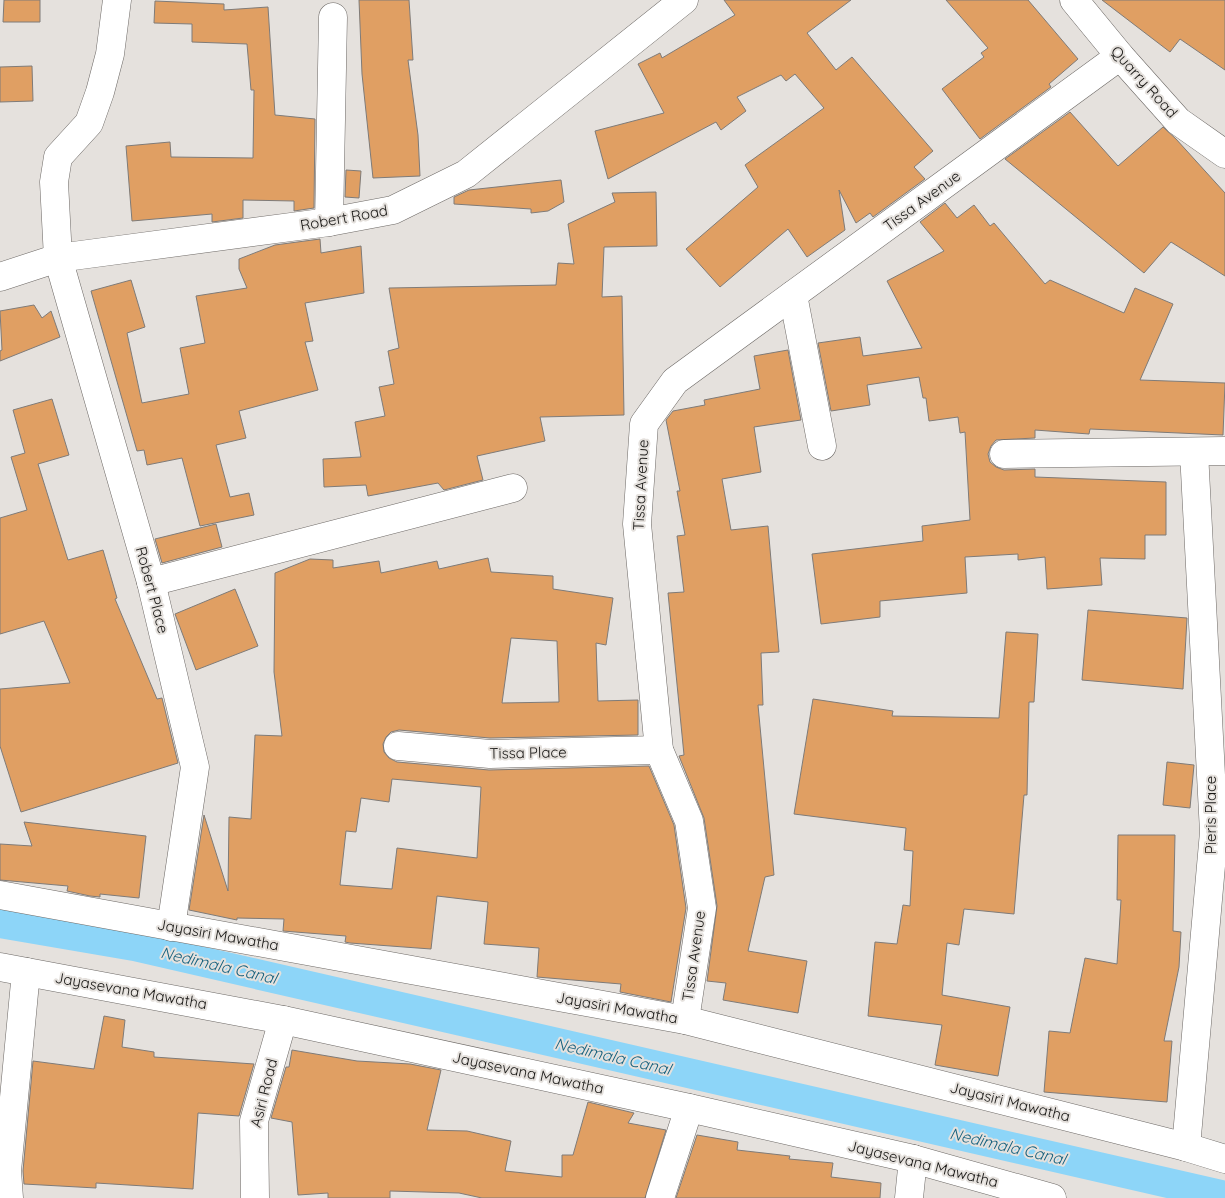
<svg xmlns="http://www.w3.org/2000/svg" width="1225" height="1198" font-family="Quicksand,sans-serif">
  <rect width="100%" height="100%" fill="#e5e1dd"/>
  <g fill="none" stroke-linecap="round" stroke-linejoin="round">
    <!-- canal -->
    <path stroke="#8dd5f8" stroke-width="30" d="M 0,923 L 134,946 L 1225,1196"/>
  </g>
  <!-- building -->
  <g fill="#e09f63" stroke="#7f7b78" fill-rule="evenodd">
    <path d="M 4,0 L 40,0 L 40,22 L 3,22 Z"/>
    <path d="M 359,0 L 409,0 L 413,60 L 408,60 L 418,135 L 420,176 L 373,178 L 362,74 Z"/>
    <path d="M 724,0 L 851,0 L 807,33 L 836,70 L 852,57 L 933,151 L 914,167 L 925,179 L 873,217 L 870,213 L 856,223 L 839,190 L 845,230 L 807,257 L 788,229 L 720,287 L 686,249 L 758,187 L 745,165 L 824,108 L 795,74 L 786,81 L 781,75 L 737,97 L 746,111 L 721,130 L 716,122 L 608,179 L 595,131 L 664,113 L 638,64 L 660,53 L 662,58 L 735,15 Z"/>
    <path d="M 946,0 L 1028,0 L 1078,59 L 1049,84 L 1051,87 L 980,139 L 942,89 L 984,57 L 981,53 L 988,48 Z"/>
    <path d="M 1102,0 L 1225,0 L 1225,70 L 1180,39 L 1170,52 Z"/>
    <path d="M 155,1 L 224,4 L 224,10 L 268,7 L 275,115 L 315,119 L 314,208 L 294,211 L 294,201 L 243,200 L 243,218 L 212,222 L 212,214 L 132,221 L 126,146 L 170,142 L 171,157 L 253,158 L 254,90 L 251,90 L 247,44 L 192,42 L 192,24 L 154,23 Z"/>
    <path d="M 32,66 L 33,101 L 0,102 L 0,67 Z"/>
    <path d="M 1070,112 L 1118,166 L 1163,127 L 1176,139 L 1225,193 L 1225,276 L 1171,242 L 1144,273 L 1005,159 Z"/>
    <path d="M 346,170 L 361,171 L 359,198 L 345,197 Z"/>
    <path d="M 561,180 L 564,202 L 548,211 L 531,213 L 531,209 L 454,204 L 454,197 L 469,190 Z"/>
    <path d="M 656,192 L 657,246 L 604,247 L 602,297 L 622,296 L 624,415 L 540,417 L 545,441 L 477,456 L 483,480 L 444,490 L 438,483 L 368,496 L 366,485 L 324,487 L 323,459 L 361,457 L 355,422 L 385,416 L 379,387 L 394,384 L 388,351 L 399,348 L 389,288 L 556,285 L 558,263 L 574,264 L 568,224 L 615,202 L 612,193 Z"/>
    <path d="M 945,203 L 957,218 L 974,205 L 990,226 L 994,223 L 1045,284 L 1050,280 L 1124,313 L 1135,288 L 1173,304 L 1140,380 L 1225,383 L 1223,435 L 1090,429 L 1089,434 L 1035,430 L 1035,438 L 996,440 L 991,446 L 988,454 L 990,462 L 996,467 L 1004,470 L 1035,469 L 1035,477 L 1166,482 L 1166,535 L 1145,535 L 1145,559 L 1100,558 L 1102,585 L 1047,589 L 1045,557 L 1018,560 L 1018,554 L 965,557 L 967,593 L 880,601 L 880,617 L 821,624 L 812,554 L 923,541 L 922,526 L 970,520 L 965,432 L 960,433 L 958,417 L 929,421 L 926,398 L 923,398 L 919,377 L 867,385 L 870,405 L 831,411 L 818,343 L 860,337 L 863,356 L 922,348 L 887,281 L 944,251 L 920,222 Z"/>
    <path d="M 320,239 L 321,253 L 361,246 L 364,293 L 305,303 L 313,341 L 305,342 L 318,390 L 239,411 L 246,438 L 216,445 L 230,497 L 249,493 L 254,515 L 200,526 L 182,458 L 147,465 L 144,450 L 137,451 L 91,291 L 131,280 L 145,327 L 127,333 L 142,403 L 189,394 L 180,348 L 205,343 L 196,296 L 247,288 L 239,269 L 239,259 L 275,245 Z"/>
    <path d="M 34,305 L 42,318 L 51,311 L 60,337 L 0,361 L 0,351 L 2,350 L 0,311 Z"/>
    <path d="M 788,350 L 801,420 L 754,427 L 761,472 L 722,479 L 731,530 L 768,526 L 779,652 L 761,653 L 763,705 L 758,705 L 774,875 L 765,877 L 748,951 L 807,961 L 798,1013 L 723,1000 L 726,983 L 707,981 L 717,906 L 704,818 L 679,756 L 684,755 L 668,593 L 684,592 L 677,536 L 685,535 L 677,491 L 680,491 L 666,420 L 673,411 L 705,405 L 704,400 L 760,389 L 754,356 Z"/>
    <path d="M 52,399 L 69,455 L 38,464 L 68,560 L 103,550 L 117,598 L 115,599 L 157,699 L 162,698 L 178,763 L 21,812 L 0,746 L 0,689 L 70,683 L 44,621 L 0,634 L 0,518 L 27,510 L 11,457 L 25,453 L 13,410 Z"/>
    <path d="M 216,524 L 222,547 L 162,563 L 155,539 Z"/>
    <path d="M 488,558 L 491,572 L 553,576 L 553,589 L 613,598 L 606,645 L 596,643 L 598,701 L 638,700 L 638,735 L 490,738 L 399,730 L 391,732 L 386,737 L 383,744 L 384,752 L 389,758 L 397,762 L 489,770 L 649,766 L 674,825 L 686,908 L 671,1002 L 620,992 L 621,984 L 537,977 L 539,948 L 484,944 L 488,902 L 437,896 L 431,949 L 350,943 L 345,942 L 346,936 L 283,931 L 284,919 L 237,918 L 237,920 L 189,910 L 204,815 L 228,891 L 229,817 L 251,819 L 255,735 L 282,736 L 274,672 L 275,573 L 310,559 L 333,560 L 333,568 L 379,561 L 381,573 L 437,561 L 439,569 ZM 511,638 L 557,641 L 559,702 L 502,703 ZM 392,779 L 481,787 L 477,858 L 397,848 L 392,889 L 340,885 L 346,831 L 356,832 L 361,798 L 389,802 Z"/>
    <path d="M 235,589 L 258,646 L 196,670 L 175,614 Z"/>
    <path d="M 1088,610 L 1187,618 L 1183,689 L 1082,680 Z"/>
    <path d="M 1006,632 L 1038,634 L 1034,702 L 1029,702 L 1027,795 L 1024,795 L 1014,914 L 964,909 L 959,945 L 947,943 L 942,995 L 1010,1007 L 998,1076 L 935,1065 L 942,1025 L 868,1016 L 875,942 L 897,944 L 903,905 L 910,906 L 913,851 L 904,850 L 906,828 L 794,814 L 813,699 L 893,711 L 892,716 L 999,718 Z"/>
    <path d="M 1167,762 L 1194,765 L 1190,808 L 1163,805 Z"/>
    <path d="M 24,822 L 146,836 L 139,898 L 100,894 L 100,897 L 90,896 L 67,891 L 68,886 L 0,880 L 0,844 L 32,846 Z"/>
    <path d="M 1118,835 L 1175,835 L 1173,931 L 1181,932 L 1179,967 L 1164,1041 L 1172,1041 L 1167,1102 L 1044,1092 L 1049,1031 L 1070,1033 L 1085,958 L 1117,964 L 1121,900 L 1117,900 Z"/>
    <path d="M 104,1016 L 125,1020 L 122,1047 L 154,1052 L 154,1057 L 254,1064 L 239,1116 L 198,1113 L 193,1189 L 96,1183 L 96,1188 L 24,1184 L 23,1171 L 33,1061 L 94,1069 Z"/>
    <path d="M 292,1050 L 357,1061 L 410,1064 L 441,1070 L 427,1130 L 467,1131 L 511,1141 L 505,1171 L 562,1177 L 562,1155 L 573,1155 L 588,1102 L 634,1113 L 628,1123 L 666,1130 L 645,1198 L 482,1198 L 459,1193 L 390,1191 L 390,1198 L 328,1198 L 328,1193 L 298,1195 L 292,1122 L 271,1118 L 286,1067 L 289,1067 Z"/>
    <path d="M 697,1135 L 738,1142 L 737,1150 L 790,1156 L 789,1159 L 833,1163 L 831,1177 L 881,1183 L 880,1198 L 676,1198 Z"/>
  </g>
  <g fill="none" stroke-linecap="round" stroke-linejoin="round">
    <!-- street casing -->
    <g stroke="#6d6966" stroke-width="29">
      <g id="street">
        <path d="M 117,0 L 110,54 L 100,92 L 89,123 L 58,157 L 54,182 L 58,258 L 151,582 L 195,767 L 171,927"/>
        <path d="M 329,222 L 333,17"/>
        <path d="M 793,295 L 822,446"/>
        <path d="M 1004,454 L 1225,451"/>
        <path d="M 151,582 L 513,488"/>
        <path d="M 398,746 L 490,754 L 659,750"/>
        <path d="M 0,895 L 685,1020 L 1186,1147 L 1225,1159"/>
        <path d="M 0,967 L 283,1020 L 689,1108 L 913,1159 L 1052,1198"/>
        <path d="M 685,1020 L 702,908 L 689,821 L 659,750 L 637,524 L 644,424 L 675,381 L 1120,56"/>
        <path d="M 1186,1147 L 1214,832 L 1194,452"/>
        <path d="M 9,1198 L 7,1171 L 26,972"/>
        <path d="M 255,1198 L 254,1121 L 283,1020"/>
        <path d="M 660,1198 L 689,1108"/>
        <path d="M 909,1198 L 913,1159"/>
      </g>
    </g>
    <!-- secondary casing -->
    <g stroke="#6d6966" stroke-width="29">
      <g id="secondary">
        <path d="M 1074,0 L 1120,56 L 1178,121 L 1225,154"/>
        <path d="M 0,277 L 58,258 L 329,222 L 393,210 L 466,174 L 684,0"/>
      </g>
    </g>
    <!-- street -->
    <use href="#street" stroke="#fff" stroke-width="28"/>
    <!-- secondary -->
    <use href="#secondary" stroke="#fff" stroke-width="28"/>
  </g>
  <g text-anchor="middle" stroke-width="4" stroke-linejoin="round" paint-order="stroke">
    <!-- street labels -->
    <g font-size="15" fill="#181715" stroke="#e5e1dd">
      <text transform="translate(1144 82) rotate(48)" y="5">Quarry Road</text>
      <text transform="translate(922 201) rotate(-36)" y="5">Tissa Avenue</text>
      <text transform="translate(344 218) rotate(-10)" y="5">Robert Road</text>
      <text transform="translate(641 485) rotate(-87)" y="5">Tissa Avenue</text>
      <text transform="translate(152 590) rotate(75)" y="5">Robert Place</text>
      <text transform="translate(528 753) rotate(-1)" y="5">Tissa Place</text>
      <text transform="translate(1211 815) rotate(-90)" y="5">Pieris Place</text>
      <text transform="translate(218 935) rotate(10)" y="5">Jayasiri Mawatha</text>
      <text transform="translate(694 956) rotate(-82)" y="5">Tissa Avenue</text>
      <text transform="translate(131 991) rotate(10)" y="5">Jayasevana Mawatha</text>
      <text transform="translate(617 1008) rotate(10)" y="5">Jayasiri Mawatha</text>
      <text transform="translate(528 1073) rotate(12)" y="5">Jayasevana Mawatha</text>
      <text transform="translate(264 1093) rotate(-76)" y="5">Asiri Road</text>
      <text transform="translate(1010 1102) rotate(14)" y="5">Jayasiri Mawatha</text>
      <text transform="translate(923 1164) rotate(14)" y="5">Jayasevana Mawatha</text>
    </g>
    <!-- water labels -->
    <g font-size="16" font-style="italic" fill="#15607d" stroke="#e5e1dd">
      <text transform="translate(219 965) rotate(13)" y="6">Nedimala Canal</text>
      <text transform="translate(613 1056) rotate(13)" y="6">Nedimala Canal</text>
      <text transform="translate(1008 1146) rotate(13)" y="6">Nedimala Canal</text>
    </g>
  </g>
</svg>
